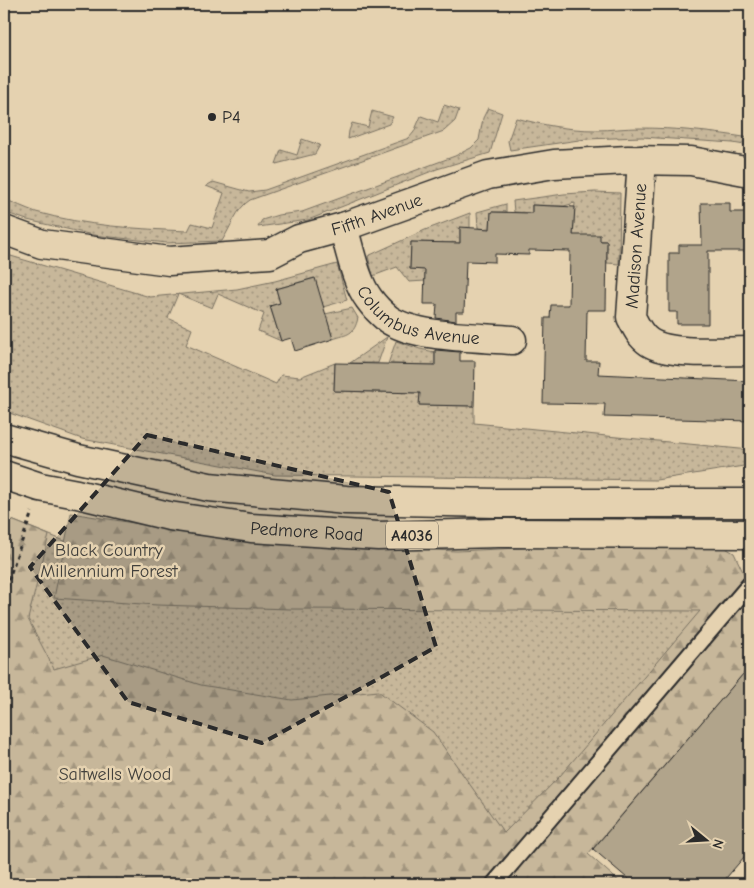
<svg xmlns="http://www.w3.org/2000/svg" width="754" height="888" font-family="'Comic Neue',sans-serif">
  <defs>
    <pattern id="green-dots" width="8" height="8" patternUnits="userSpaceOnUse" patternTransform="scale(1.25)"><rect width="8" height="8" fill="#c7b79a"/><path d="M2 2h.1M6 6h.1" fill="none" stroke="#a2957e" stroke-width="1.8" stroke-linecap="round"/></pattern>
    <pattern id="forest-firs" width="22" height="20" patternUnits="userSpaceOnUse" patternTransform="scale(1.25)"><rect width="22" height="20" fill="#c7b79a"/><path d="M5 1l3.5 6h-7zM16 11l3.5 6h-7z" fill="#a2957e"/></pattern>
  </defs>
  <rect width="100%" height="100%" fill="#e5d2b0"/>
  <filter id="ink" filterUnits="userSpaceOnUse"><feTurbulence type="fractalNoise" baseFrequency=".02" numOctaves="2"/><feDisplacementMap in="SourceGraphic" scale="10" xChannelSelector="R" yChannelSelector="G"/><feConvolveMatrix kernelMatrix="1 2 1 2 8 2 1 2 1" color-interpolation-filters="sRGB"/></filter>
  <g filter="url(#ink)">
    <!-- green -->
    <g fill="url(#green-dots)" stroke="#797162">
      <path d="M 444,105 L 459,110 L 455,121 L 444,131 L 250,200 C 236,209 231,227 222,241 L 167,243 L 93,235 L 27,220 L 4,212 L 4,199 C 14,203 25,208 36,212 C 86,226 137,229 188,231 L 192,223 L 212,228 L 224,193 L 206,186 L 213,182 L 249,192 L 265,190 L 409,138 L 414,132 L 421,116 L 438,122 Z"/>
      <path d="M 488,108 L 502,113 L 490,153 L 437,169 L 308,220 L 258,227 L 262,220 L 278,215 L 302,212 L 455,156 L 471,148 L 479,140 L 483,118 Z"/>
      <path d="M 372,111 L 393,117 L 389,124 L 348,139 L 349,131 L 352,123 L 368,127 Z"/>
      <path d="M 516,118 C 543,125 569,130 596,130 C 610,130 625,128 639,128 C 676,128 713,132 750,138 L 750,146 L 733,143 L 642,137 L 586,139 L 510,150 L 508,141 Z"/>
      <path d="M 302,139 L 320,145 L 315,154 L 276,164 L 281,150 L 297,155 Z"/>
      <path d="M 595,192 L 620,193 L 619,264 L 607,263 L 607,241 L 573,238 L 575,203 L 564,206 L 532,205 L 532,213 L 514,212 L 513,201 L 564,194 Z"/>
      <path d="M 506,204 L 506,212 L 491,212 L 490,229 L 478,228 L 477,212 Z"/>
      <path d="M 470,213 L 470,228 L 460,228 L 460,243 L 411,242 L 410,269 L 425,270 L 425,281 L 409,282 L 397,267 L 373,276 L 368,256 L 425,230 Z"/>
      <path d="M 4,254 L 150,297 L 237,289 L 275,281 L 337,264 L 347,300 L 323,307 L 314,278 L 276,289 L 280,303 L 270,306 L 281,341 L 258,331 L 264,314 L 218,294 L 212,308 L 178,294 L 168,318 L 192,329 L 186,345 L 276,384 L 281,375 L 300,377 L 335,363 L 334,391 L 420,393 L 420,405 L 474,406 L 474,423 L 750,450 L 750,465 L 656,480 L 275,475 L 82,439 L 4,411 Z"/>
      <path d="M 352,308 L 358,318 C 354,335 348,334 333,339 L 325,314 Z"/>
      <path d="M 387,337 L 378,363 L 350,363 Z"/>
      <path d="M 396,341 L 420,349 L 435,352 L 435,365 L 388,364 Z"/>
      <path d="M 4,517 L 80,547 L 452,570 L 750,575 L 532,872 L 4,884 Z"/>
    </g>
    <!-- forest -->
    <path fill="url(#forest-firs)" stroke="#797162" d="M 71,513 L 177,530 L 304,545 L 457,551 L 710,539 L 734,553 L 744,574 L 750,575 L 750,666 L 588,854 L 622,884 L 4,884 L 4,517 L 49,535 L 28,619 L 54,669 L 103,655 L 201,685 L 292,700 L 378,691 L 433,732 L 504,833 L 560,776 L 700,611 L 290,609 L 157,605 L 54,598 Z"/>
    <!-- building -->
    <g fill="#b1a48b" stroke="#2b2b2b">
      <path d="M 701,203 L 730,203 L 730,212 L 750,212 L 750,251 L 708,251 L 708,324 L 677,324 L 677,312 L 669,312 L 669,253 L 679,253 L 679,245 L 702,245 Z"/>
      <path d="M 532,205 L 575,207 L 573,235 L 600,235 L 600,241 L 607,241 L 606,310 L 587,310 L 586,361 L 599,361 L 598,374 L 750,381 L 750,421 L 604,417 L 605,404 L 543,403 L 545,318 L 550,318 L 551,305 L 569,305 L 570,251 L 529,250 L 529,255 L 495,254 L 495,262 L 466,261 L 464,312 L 456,312 L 456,321 L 436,318 L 437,304 L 424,304 L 425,270 L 410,269 L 411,242 L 460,243 L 460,227 L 490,229 L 491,212 L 532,213 Z"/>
      <path d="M 315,278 L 333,339 L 295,351 L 291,338 L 281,341 L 270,306 L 280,303 L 276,289 Z"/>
      <path d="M 435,350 L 460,352 L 460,361 L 475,361 L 474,406 L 419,405 L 420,393 L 334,391 L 335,363 L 435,365 Z"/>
      <path d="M 750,666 L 750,850 L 721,884 L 634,884 L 593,849 Z"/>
    </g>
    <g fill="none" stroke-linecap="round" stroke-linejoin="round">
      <!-- lane casing -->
      <g stroke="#2b2b2b" stroke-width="19">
        <path id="lane" d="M 494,884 L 750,584"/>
      </g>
      <!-- street casing -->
      <g stroke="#2b2b2b" stroke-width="31">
        <g id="street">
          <path d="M 642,160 L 631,317 C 636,327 640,336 649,342 C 670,356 724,351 750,351"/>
          <path id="s1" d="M 343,227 C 350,249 355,280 369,299 C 374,306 382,314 388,319 C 415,338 478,337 512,340"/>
          <path id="s2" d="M 4,230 L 42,244 L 169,261 L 270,254 L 299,239 L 343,227 L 488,175 L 554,164 L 628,160 L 691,161 L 750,172"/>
        </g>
      </g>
      <!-- highway casing -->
      <g stroke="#2b2b2b" stroke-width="31">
        <g id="highway">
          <path d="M 4,438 L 78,459 L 209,487 L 346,500 L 496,503 L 750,503"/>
          <path id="s3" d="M 4,475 L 40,487 L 77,494 L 169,516 L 251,528 L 378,536 L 498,533 L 750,534"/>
        </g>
      </g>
      <!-- path -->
      <g stroke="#2b2b2b" stroke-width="3" stroke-dasharray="4 4" stroke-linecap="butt">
        <path d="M 4,578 L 8,581"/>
        <path d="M 4,628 L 8,581 L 32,512"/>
      </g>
      <!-- lane -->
      <use href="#lane" stroke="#e5d2b0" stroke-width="15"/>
      <!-- street -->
      <use href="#street" stroke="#e5d2b0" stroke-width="28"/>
      <!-- highway -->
      <use href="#highway" stroke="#e5d2b0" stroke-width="28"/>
    </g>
  </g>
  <!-- marked area -->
  <path fill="#2b2b2b" fill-opacity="0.2" stroke="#2b2b2b" stroke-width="4" stroke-dasharray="10 6" stroke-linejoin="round" d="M 147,435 L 389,492 L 436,647 L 262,743 L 128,702 L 30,567 Z"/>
  <!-- markers -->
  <circle fill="#2b2b2b" stroke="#e5d2b0" stroke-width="2" cx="212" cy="117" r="5"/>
  <g text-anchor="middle" stroke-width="5" stroke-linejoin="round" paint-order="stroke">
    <!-- shield labels -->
    <rect fill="#e5d2b0" stroke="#635d53" stroke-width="1" x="386" y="521.5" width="52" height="27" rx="4"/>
    <g font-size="16" font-weight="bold" fill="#2b2b2b">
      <text x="412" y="541">A4036</text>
    </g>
    <!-- poi labels -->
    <g font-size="18" fill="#2b2b2b" stroke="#e5d2b0" text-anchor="start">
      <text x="222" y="123">P4</text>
    </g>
    <!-- street labels -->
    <g font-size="18" fill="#2b2b2b" stroke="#e5d2b0">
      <text dy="6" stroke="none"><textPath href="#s2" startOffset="384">Fifth Avenue</textPath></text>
      <text transform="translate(636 246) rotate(-86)" y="6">Madison Avenue</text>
      <text dy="6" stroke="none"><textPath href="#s1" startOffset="131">Columbus Avenue</textPath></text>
      <text dy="6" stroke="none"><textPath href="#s3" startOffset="309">Pedmore Road</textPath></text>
    </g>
    <!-- park labels -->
    <g font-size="18" fill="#42403c" stroke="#e5d2b0">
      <text x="109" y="556">Black Country<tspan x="109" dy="21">Millennium Forest</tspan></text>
      <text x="115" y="780">Saltwells Wood</text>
    </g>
  </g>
  <!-- margin -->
  <rect width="754" height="888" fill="none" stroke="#e5d2b0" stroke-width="20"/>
  <rect x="10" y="10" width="734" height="868" fill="none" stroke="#2b2b2b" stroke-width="2" filter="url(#ink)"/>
  <!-- north arrow -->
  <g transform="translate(706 840) rotate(108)" stroke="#e5d2b0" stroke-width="4" paint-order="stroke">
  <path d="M0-4L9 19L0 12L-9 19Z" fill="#2b2b2b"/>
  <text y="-8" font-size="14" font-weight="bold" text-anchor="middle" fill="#2b2b2b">N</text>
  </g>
</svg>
